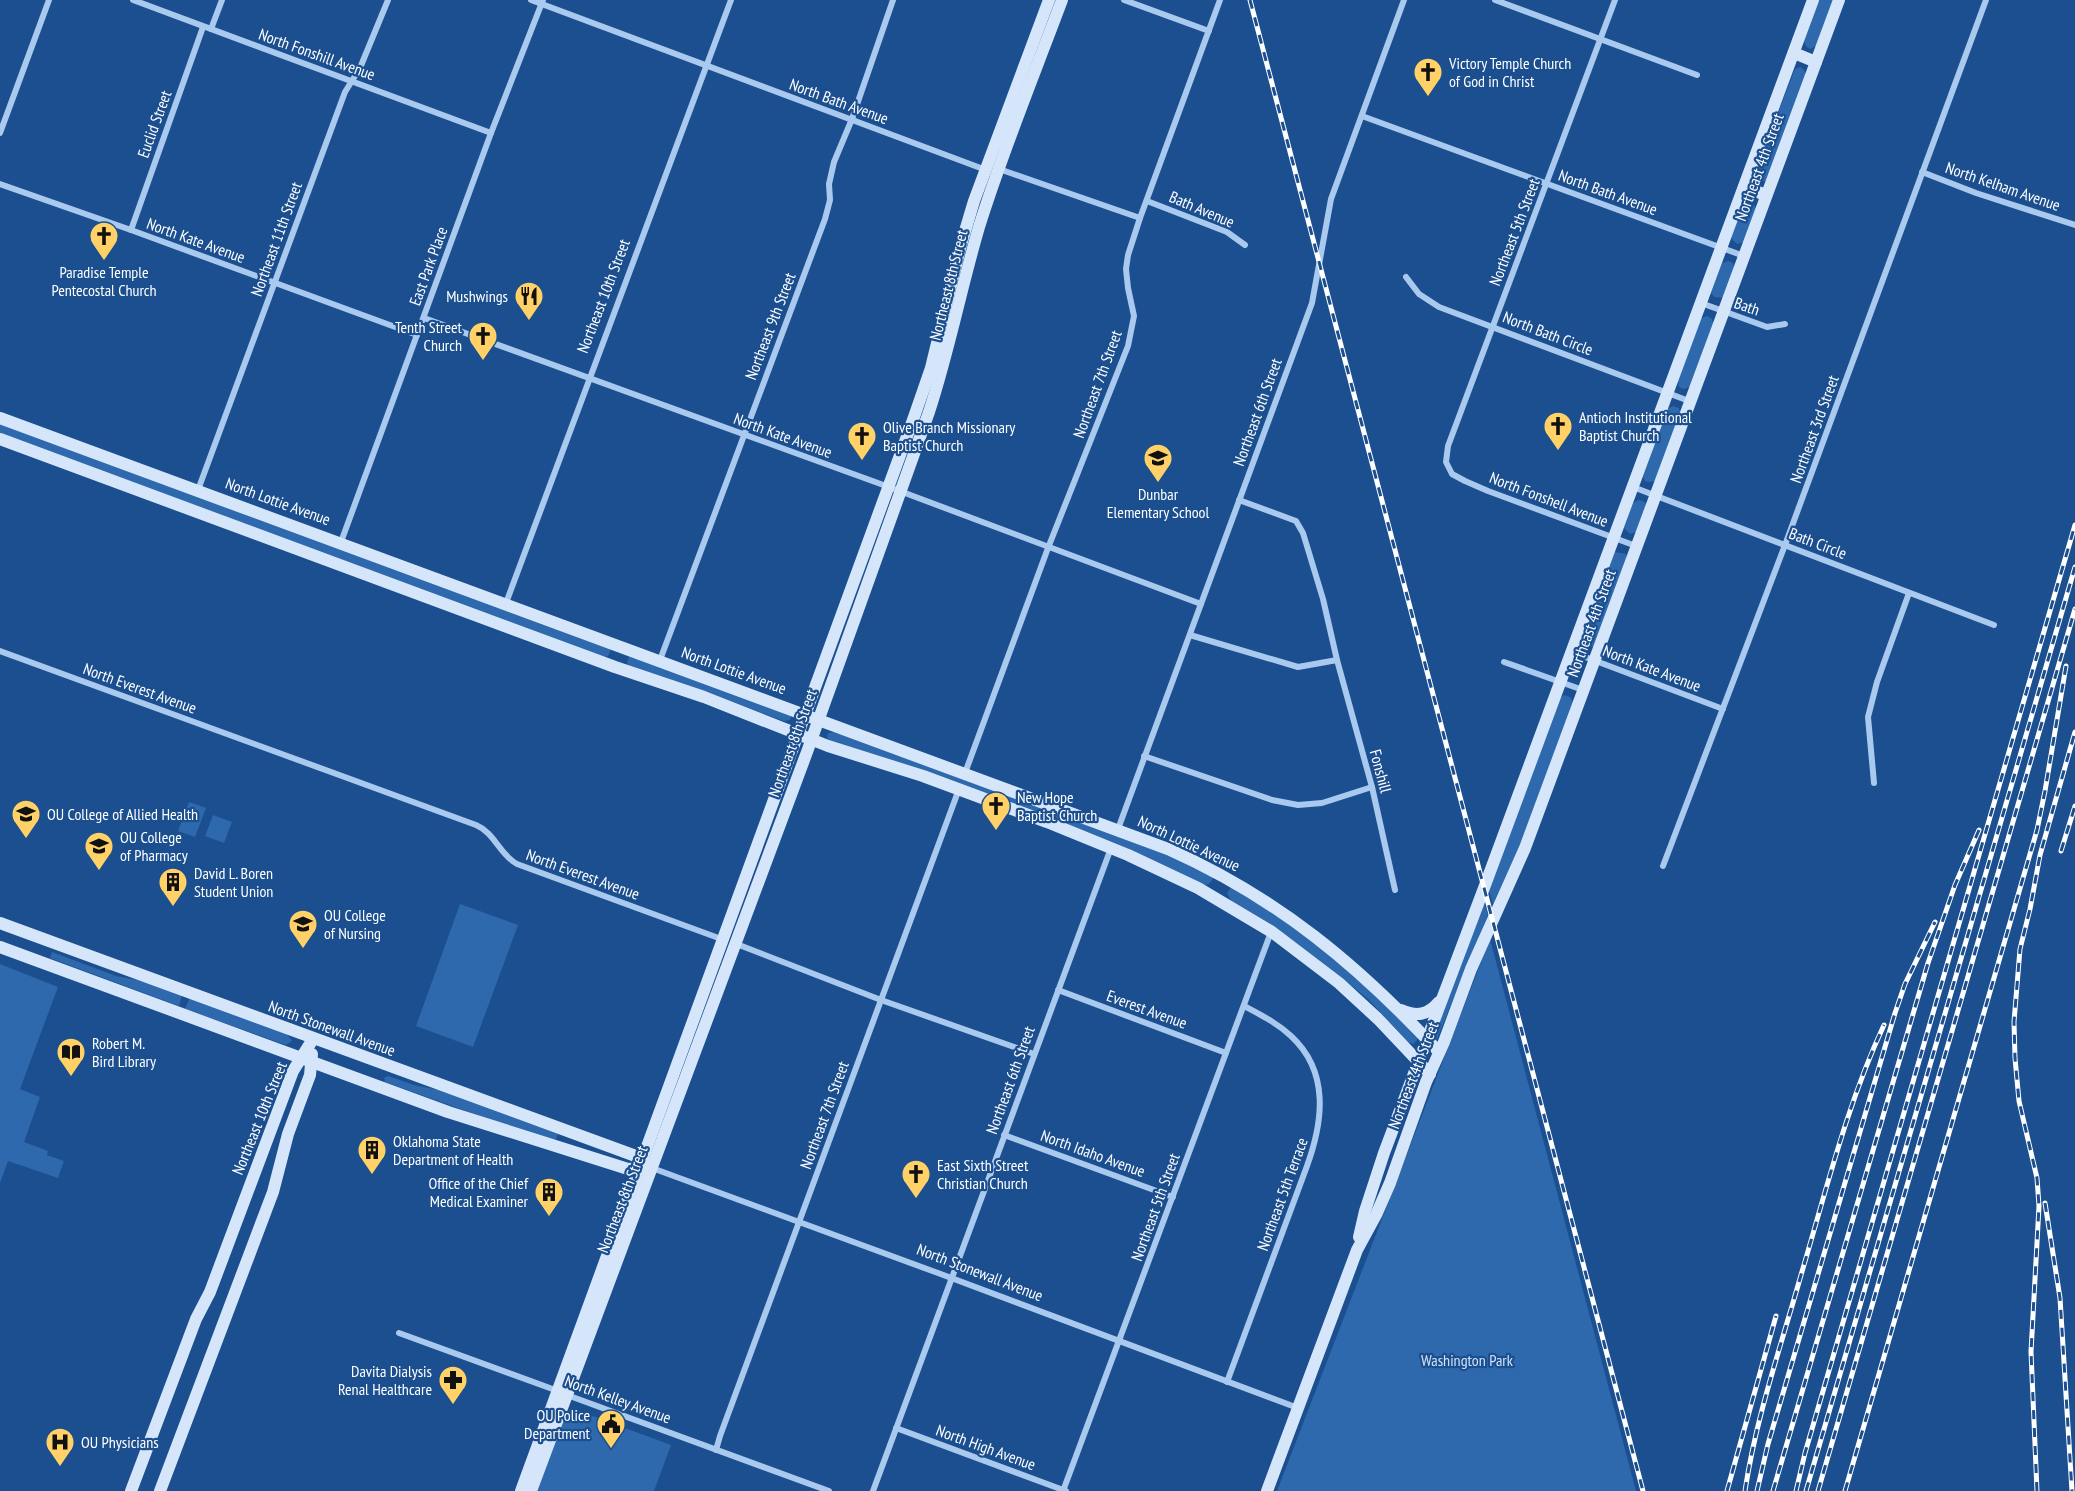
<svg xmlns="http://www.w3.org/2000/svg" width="2075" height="1491" font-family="'PT Sans Narrow',sans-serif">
  <rect width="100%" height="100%" fill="#1b4f8f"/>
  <!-- green -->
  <g fill="#2e69ad">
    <path d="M 1819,0 L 1833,0 L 1816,46 L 1810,49 L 1806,46 L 1804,41 Z"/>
    <path d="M 1800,67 L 1804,70 L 1806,75 L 1767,180 L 1761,182 L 1757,181 L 1754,176 L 1795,69 Z"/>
    <path d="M 1749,203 L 1754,205 L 1756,209 L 1744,242 L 1737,244 L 1731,238 L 1743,206 Z"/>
    <path d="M 1728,261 L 1733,263 L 1734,267 L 1723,298 L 1714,297 L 1711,293 L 1722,263 Z"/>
    <path d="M 1707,316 L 1712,319 L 1713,323 L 1690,387 L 1683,389 L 1679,387 L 1678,381 L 1700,319 Z"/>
    <path d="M 1673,406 L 1679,408 L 1680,413 L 1656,481 L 1649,482 L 1645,481 L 1643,477 L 1667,409 Z"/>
    <path d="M 0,422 L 611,649 L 608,656 L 600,659 L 0,436 Z"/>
    <path d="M 1639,500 L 1645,502 L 1646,506 L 1636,532 L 1630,534 L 1624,528 L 1633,503 Z"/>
    <path d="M 1615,552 L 1626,554 L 1627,559 L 1594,646 L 1588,648 L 1581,642 Z"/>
    <path d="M 629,656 L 792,714 L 790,720 L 784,721 L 705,692 L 631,669 L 627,663 Z"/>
    <path d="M 1564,695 L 1570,697 L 1573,702 L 1523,838 L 1493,904 L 1489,891 L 1560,698 Z"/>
    <path d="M 834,732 L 947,769 L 1211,872 L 1213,879 L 1209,884 L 1202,886 L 831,742 L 827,738 L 828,733 Z"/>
    <path d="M 189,802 L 206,808 L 195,837 L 178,831 Z"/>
    <path d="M 213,815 L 232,822 L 224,843 L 205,836 Z"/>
    <path d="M 1231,887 L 1318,940 L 1418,1036 L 1417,1040 L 1413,1044 L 1408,1042 L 1368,999 L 1347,982 L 1232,902 L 1227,893 Z"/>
    <path d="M 1484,903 L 1488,914 L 1437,1039 L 1434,1038 L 1434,1034 Z"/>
    <path d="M 460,904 L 518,925 L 473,1047 L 416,1026 Z"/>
    <path d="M 1490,939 L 1636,1491 L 1277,1491 Z"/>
    <path d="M 52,952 L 116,976 L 149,982 L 182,995 L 179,1006 L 50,958 Z"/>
    <path d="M 0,964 L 58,987 L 20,1089 L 40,1097 L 24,1142 L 48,1151 L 47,1155 L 64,1161 L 58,1178 L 8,1161 L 0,1183 Z"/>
    <path d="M 190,997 L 287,1034 L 292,1041 L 286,1045 L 185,1009 Z"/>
    <path d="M 388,1076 L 414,1085 L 444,1091 L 558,1134 L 556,1139 L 550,1141 L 385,1082 L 384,1078 Z"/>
    <path d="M 571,1408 L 671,1445 L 654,1491 L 537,1491 L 564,1416 Z"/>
  </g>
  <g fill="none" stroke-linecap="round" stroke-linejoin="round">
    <!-- street -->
    <g stroke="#a9c9ee" stroke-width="6">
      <path d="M 133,0 L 491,133"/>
      <path d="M 531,0 L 986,170"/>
      <path d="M 1124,0 L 1209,31"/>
      <path d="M 1495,0 L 1697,75"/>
      <path d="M 1615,0 L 1448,446 L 1446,462 L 1452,474 L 1465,481 L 1488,491 L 1636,546"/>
      <path d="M 211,29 L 222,0"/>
      <path d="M 1362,116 L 1744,256"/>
      <path d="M 0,133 L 49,0"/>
      <path d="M 999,169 L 1140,218"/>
      <path d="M 1922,172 L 1976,193 L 2075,225"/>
      <path d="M 0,184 L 131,230 L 417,335"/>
      <path d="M 1147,201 L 1227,232 L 1245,245"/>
      <path d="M 131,230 L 203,27"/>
      <path d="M 1406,277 L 1419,294 L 1439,307 L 1689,401"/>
      <path d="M 1701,303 L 1767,327 L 1785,324"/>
      <path d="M 424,318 L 889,487 L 1201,604"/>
      <path d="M 1633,487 L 1994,625"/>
      <path d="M 198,490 L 345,92 L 360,68 L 388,0"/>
      <path d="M 1239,500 L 1296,521 L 1303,533 L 1323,599 L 1337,660 L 1372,787 L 1395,890"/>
      <path d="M 341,542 L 491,133 L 543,0"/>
      <path d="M 506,603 L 731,0"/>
      <path d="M 1190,635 L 1298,667 L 1337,660"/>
      <path d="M 0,651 L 476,825 C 495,833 499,854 517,864 L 724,940"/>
      <path d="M 1572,652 L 1723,709"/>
      <path d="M 660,660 L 825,219 L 830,200 L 829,184 L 834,162 L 852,119 L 893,0"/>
      <path d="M 1504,662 L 1583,690"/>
      <path d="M 1144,756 L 1272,800 L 1298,805 L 1322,803 L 1372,787"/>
      <path d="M 965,773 L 1048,548 L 1128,346 L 1134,316 L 1128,288 L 1126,269 L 1128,255 L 1140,218 L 1220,0"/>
      <path d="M 1874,783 L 1868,717 L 1877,682 L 1909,593"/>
      <path d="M 1118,829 L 1312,303 L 1331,199 L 1404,0"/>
      <path d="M 1663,866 L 1785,545 L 1986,0"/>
      <path d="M 734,943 L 881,1000 L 1034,1054"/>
      <path d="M 1058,990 L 1226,1053"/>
      <path d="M 1004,1135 L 1173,1197"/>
      <path d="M 652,1168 L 938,1273 L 1298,1408"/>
      <path d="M 399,1333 L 558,1391"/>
      <path d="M 1227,1382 L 1307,1166 C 1323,1122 1330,1072 1291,1036 C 1277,1023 1261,1015 1244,1006"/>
      <path d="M 567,1395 L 829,1491"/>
      <path d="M 896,1428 L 1066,1491"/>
      <path d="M 716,1450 L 720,1436 L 959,789"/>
      <path d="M 873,1491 L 1111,848"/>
      <path d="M 1063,1491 L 1271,932"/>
    </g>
    <!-- secondary -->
    <g stroke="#d6e6fa" stroke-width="12">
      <path d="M 1794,53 L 1816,62"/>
      <path d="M 1744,187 L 1766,195"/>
      <path d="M 0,418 L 1168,849 C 1278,898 1358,965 1439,1052"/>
      <path d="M 0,439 L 615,667 L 704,697 L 828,746 L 923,776 L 1047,822 L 1128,855 L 1198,888 L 1272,932 L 1339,983 L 1378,1019 L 1430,1074"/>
      <path d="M 0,923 L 633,1155 L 648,1165"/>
      <path d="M 0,947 L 448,1112 L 628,1169 L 644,1168"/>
      <path d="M 1401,1010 C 1417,1017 1428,1015 1439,1002"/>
      <path d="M 1359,1237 L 1365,1211 L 1384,1153 L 1484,888 L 1813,0"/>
      <path d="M 131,1491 L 196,1319 L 210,1292 L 293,1071 L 313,1039"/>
      <path d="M 160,1491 L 273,1192 L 288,1134 L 310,1075 L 312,1054"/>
      <path d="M 521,1491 L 914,417 L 931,368 L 960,248 L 974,201 L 1049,0"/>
      <path d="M 531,1491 L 807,752 L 929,412 C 949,351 961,288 979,227 C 1003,150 1034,75 1062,0"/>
      <path d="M 1267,1491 L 1357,1250 L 1376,1215 L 1390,1183 L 1426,1082 L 1444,1042 L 1471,969 L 1525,848 L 1839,0"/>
    </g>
    <!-- rail casing -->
    <g stroke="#fff" stroke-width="5">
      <g id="rail">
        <path d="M 1250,0 L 1643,1491"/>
        <path d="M 2061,851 L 2075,806"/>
        <path d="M 2045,1203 L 2060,1298 L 2072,1491"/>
        <path d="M 1727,1491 L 1776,1316"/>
        <path d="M 1745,1491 C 1756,1417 1781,1346 1801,1275 C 1826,1191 1847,1104 1884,1025"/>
        <path d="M 1757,1491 L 1768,1444 L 1895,1013 L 1905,984 L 1935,922"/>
        <path d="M 1773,1491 L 1928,963 L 1955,885 L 1979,830"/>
        <path d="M 1796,1491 L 1805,1453 L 2075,525"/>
        <path d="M 1806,1491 L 2075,567"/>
        <path d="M 1818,1491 L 2075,609"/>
        <path d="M 1845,1491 L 2037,830 L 2045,791 L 2066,666"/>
        <path d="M 2037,1491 L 2031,1352 L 2039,1206 L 2037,1178 L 2019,1101 L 2015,1058 L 2014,1022 L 2020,949 L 2030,909 L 2040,855 L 2075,732"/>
      </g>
    </g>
    <!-- rail -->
    <use href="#rail" stroke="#1b4f8f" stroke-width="3" stroke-dasharray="9" stroke-linecap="butt"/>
  </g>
  <!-- icons -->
  <defs>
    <g id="church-pin" transform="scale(1.5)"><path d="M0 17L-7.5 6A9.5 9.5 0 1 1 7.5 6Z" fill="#ffd166" stroke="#1b4f8f"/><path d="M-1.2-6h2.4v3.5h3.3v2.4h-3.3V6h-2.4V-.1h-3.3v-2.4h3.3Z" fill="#111"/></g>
    <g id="restaurant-pin" transform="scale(1.5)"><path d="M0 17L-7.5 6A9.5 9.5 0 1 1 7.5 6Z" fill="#ffd166" stroke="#1b4f8f"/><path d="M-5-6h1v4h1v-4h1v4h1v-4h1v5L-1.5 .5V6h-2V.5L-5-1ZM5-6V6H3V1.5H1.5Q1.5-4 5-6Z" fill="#111"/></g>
    <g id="school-pin" transform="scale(1.5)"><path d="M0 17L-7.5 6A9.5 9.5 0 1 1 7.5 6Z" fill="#ffd166" stroke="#1b4f8f"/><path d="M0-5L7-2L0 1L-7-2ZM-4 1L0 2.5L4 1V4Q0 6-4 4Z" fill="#111"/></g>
    <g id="university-pin" transform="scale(1.5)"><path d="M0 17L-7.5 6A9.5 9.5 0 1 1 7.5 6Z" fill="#ffd166" stroke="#1b4f8f"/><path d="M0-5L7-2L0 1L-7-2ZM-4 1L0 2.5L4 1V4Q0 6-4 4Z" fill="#111"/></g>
    <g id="building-pin" transform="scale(1.5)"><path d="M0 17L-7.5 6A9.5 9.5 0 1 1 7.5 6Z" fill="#ffd166" stroke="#1b4f8f"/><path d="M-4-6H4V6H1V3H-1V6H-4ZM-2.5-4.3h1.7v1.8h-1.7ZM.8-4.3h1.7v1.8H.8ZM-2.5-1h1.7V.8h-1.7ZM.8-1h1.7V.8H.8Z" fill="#111"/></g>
    <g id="library-pin" transform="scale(1.5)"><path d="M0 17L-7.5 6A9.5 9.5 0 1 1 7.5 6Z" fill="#ffd166" stroke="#1b4f8f"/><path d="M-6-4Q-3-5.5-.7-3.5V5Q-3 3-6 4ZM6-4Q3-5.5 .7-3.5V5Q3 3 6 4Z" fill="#111"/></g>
    <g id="pharmacy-pin" transform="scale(1.5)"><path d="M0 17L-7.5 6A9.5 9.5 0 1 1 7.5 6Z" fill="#ffd166" stroke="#1b4f8f"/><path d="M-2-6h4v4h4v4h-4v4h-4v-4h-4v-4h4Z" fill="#111"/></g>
    <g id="civic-pin" transform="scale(1.5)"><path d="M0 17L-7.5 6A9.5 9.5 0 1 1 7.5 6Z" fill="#ffd166" stroke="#1b4f8f"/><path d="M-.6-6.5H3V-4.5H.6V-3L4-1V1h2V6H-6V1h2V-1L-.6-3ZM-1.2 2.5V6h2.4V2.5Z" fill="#111"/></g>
    <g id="hospital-pin" transform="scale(1.5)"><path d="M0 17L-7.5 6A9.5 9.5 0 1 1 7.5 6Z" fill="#ffd166" stroke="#1b4f8f"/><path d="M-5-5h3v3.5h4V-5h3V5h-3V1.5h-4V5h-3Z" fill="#111"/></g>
  </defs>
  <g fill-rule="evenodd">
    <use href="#church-pin" x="1428" y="72"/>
    <use href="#church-pin" x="104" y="236"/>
    <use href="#restaurant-pin" x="529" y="296"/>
    <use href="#church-pin" x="483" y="336"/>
    <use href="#church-pin" x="1558" y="426"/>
    <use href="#church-pin" x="862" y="436"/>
    <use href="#school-pin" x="1158" y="458"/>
    <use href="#church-pin" x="996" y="806"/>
    <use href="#university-pin" x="26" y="814"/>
    <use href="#university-pin" x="99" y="846"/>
    <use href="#building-pin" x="173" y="882"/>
    <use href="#university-pin" x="303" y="924"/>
    <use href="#library-pin" x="71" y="1052"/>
    <use href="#building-pin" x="372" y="1150"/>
    <use href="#church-pin" x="916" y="1174"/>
    <use href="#building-pin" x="549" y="1192"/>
    <use href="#pharmacy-pin" x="453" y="1380"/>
    <use href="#civic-pin" x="611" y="1424"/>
    <use href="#hospital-pin" x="60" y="1442"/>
  </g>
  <g text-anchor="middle" stroke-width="4.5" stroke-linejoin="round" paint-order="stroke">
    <!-- street labels -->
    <g font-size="16" fill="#fff" stroke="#1b4f8f">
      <text transform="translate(317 54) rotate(20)" y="6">North Fonshill Avenue</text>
      <text transform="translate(839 101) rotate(20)" y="6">North Bath Avenue</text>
      <text transform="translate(154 124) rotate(-70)" y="6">Euclid Street</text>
      <text transform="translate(1759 167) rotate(-70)" y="6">Northeast 4th Street</text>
      <text transform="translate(2003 186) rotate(19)" y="6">North Kelham Avenue</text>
      <text transform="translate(1608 192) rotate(20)" y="6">North Bath Avenue</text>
      <text transform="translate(1202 209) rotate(23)" y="6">Bath Avenue</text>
      <text transform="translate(1514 232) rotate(-69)" y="6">Northeast 5th Street</text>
      <text transform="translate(276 239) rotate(-70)" y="6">Northeast 11th Street</text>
      <text transform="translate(196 240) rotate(20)" y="6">North Kate Avenue</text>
      <text transform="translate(428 266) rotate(-70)" y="6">East Park Place</text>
      <text transform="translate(948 285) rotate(-76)" y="6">Northeast 8th Street</text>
      <text transform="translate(603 296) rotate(-69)" y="6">Northeast 10th Street</text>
      <text transform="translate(1747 306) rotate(19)" y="6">Bath</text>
      <text transform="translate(770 326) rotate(-69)" y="6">Northeast 9th Street</text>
      <text transform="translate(1548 333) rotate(21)" y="6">North Bath Circle</text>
      <text transform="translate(1097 384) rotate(-70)" y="6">Northeast 7th Street</text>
      <text transform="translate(1257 412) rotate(-70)" y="6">Northeast 6th Street</text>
      <text transform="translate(1814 429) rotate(-70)" y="6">Northeast 3rd Street</text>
      <text transform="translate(783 435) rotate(20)" y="6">North Kate Avenue</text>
      <text transform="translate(1549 499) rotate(21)" y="6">North Fonshell Avenue</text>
      <text transform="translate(278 501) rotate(20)" y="6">North Lottie Avenue</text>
      <text transform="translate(1818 543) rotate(21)" y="6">Bath Circle</text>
      <text transform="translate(1591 623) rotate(-70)" y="6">Northeast 4th Street</text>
      <text transform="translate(1652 668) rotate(21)" y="6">North Kate Avenue</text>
      <text transform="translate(734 670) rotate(20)" y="6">North Lottie Avenue</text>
      <text transform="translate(140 688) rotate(20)" y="6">North Everest Avenue</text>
      <text transform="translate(792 743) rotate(-70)" y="6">Northeast 8th Street</text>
      <text transform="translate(1381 771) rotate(75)" y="6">Fonshill</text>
      <text transform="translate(1189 843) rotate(25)" y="6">North Lottie Avenue</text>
      <text transform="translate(583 874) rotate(20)" y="6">North Everest Avenue</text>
      <text transform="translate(1147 1009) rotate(20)" y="6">Everest Avenue</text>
      <text transform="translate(332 1028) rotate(20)" y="6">North Stonewall Avenue</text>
      <text transform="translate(1413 1075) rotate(-69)" y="6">Northeast 4th Street</text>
      <text transform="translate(1010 1080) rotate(-70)" y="6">Northeast 6th Street</text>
      <text transform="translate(824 1115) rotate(-70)" y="6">Northeast 7th Street</text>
      <text transform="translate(259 1118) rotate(-68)" y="6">Northeast 10th Street</text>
      <text transform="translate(1093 1153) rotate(20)" y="6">North Idaho Avenue</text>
      <text transform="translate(1282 1194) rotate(-70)" y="6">Northeast 5th Terrace</text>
      <text transform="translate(622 1199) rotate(-69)" y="6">Northeast 8th Street</text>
      <text transform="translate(1155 1207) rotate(-70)" y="6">Northeast 5th Street</text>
      <text transform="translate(980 1272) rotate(21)" y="6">North Stonewall Avenue</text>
      <text transform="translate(618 1399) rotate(20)" y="6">North Kelley Avenue</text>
      <text transform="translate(986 1447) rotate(20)" y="6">North High Avenue</text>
    </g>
    <!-- poi labels -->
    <g font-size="16" fill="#fff" stroke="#1b4f8f" text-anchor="start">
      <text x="1449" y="69">Victory Temple Church<tspan x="1449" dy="18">of God in Christ</tspan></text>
      <text x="104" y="278" text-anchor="middle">Paradise Temple<tspan x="104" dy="18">Pentecostal Church</tspan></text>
      <text x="508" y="302" text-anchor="end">Mushwings</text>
      <text x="462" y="333" text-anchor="end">Tenth Street<tspan x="462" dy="18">Church</tspan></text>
      <text x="1579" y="423">Antioch Institutional<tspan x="1579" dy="18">Baptist Church</tspan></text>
      <text x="883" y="433">Olive Branch Missionary<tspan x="883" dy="18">Baptist Church</tspan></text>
      <text x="1158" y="500" text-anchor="middle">Dunbar<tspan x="1158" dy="18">Elementary School</tspan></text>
      <text x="1017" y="803">New Hope<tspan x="1017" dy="18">Baptist Church</tspan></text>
      <text x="47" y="820">OU College of Allied Health</text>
      <text x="120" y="843">OU College<tspan x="120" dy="18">of Pharmacy</tspan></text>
      <text x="194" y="879">David L. Boren<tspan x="194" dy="18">Student Union</tspan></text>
      <text x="324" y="921">OU College<tspan x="324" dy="18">of Nursing</tspan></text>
      <text x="92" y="1049">Robert M.<tspan x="92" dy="18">Bird Library</tspan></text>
      <text x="393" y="1147">Oklahoma State<tspan x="393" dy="18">Department of Health</tspan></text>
      <text x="937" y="1171">East Sixth Street<tspan x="937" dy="18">Christian Church</tspan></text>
      <text x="528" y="1189" text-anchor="end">Office of the Chief<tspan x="528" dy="18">Medical Examiner</tspan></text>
      <text x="432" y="1377" text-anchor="end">Davita Dialysis<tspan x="432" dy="18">Renal Healthcare</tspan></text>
      <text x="590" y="1421" text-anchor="end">OU Police<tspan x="590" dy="18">Department</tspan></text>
      <text x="81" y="1448">OU Physicians</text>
    </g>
    <!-- park labels -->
    <g font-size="16" fill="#cfe3fa" stroke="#1b4f8f">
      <text x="1467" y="1366">Washington Park</text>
    </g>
  </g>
</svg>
